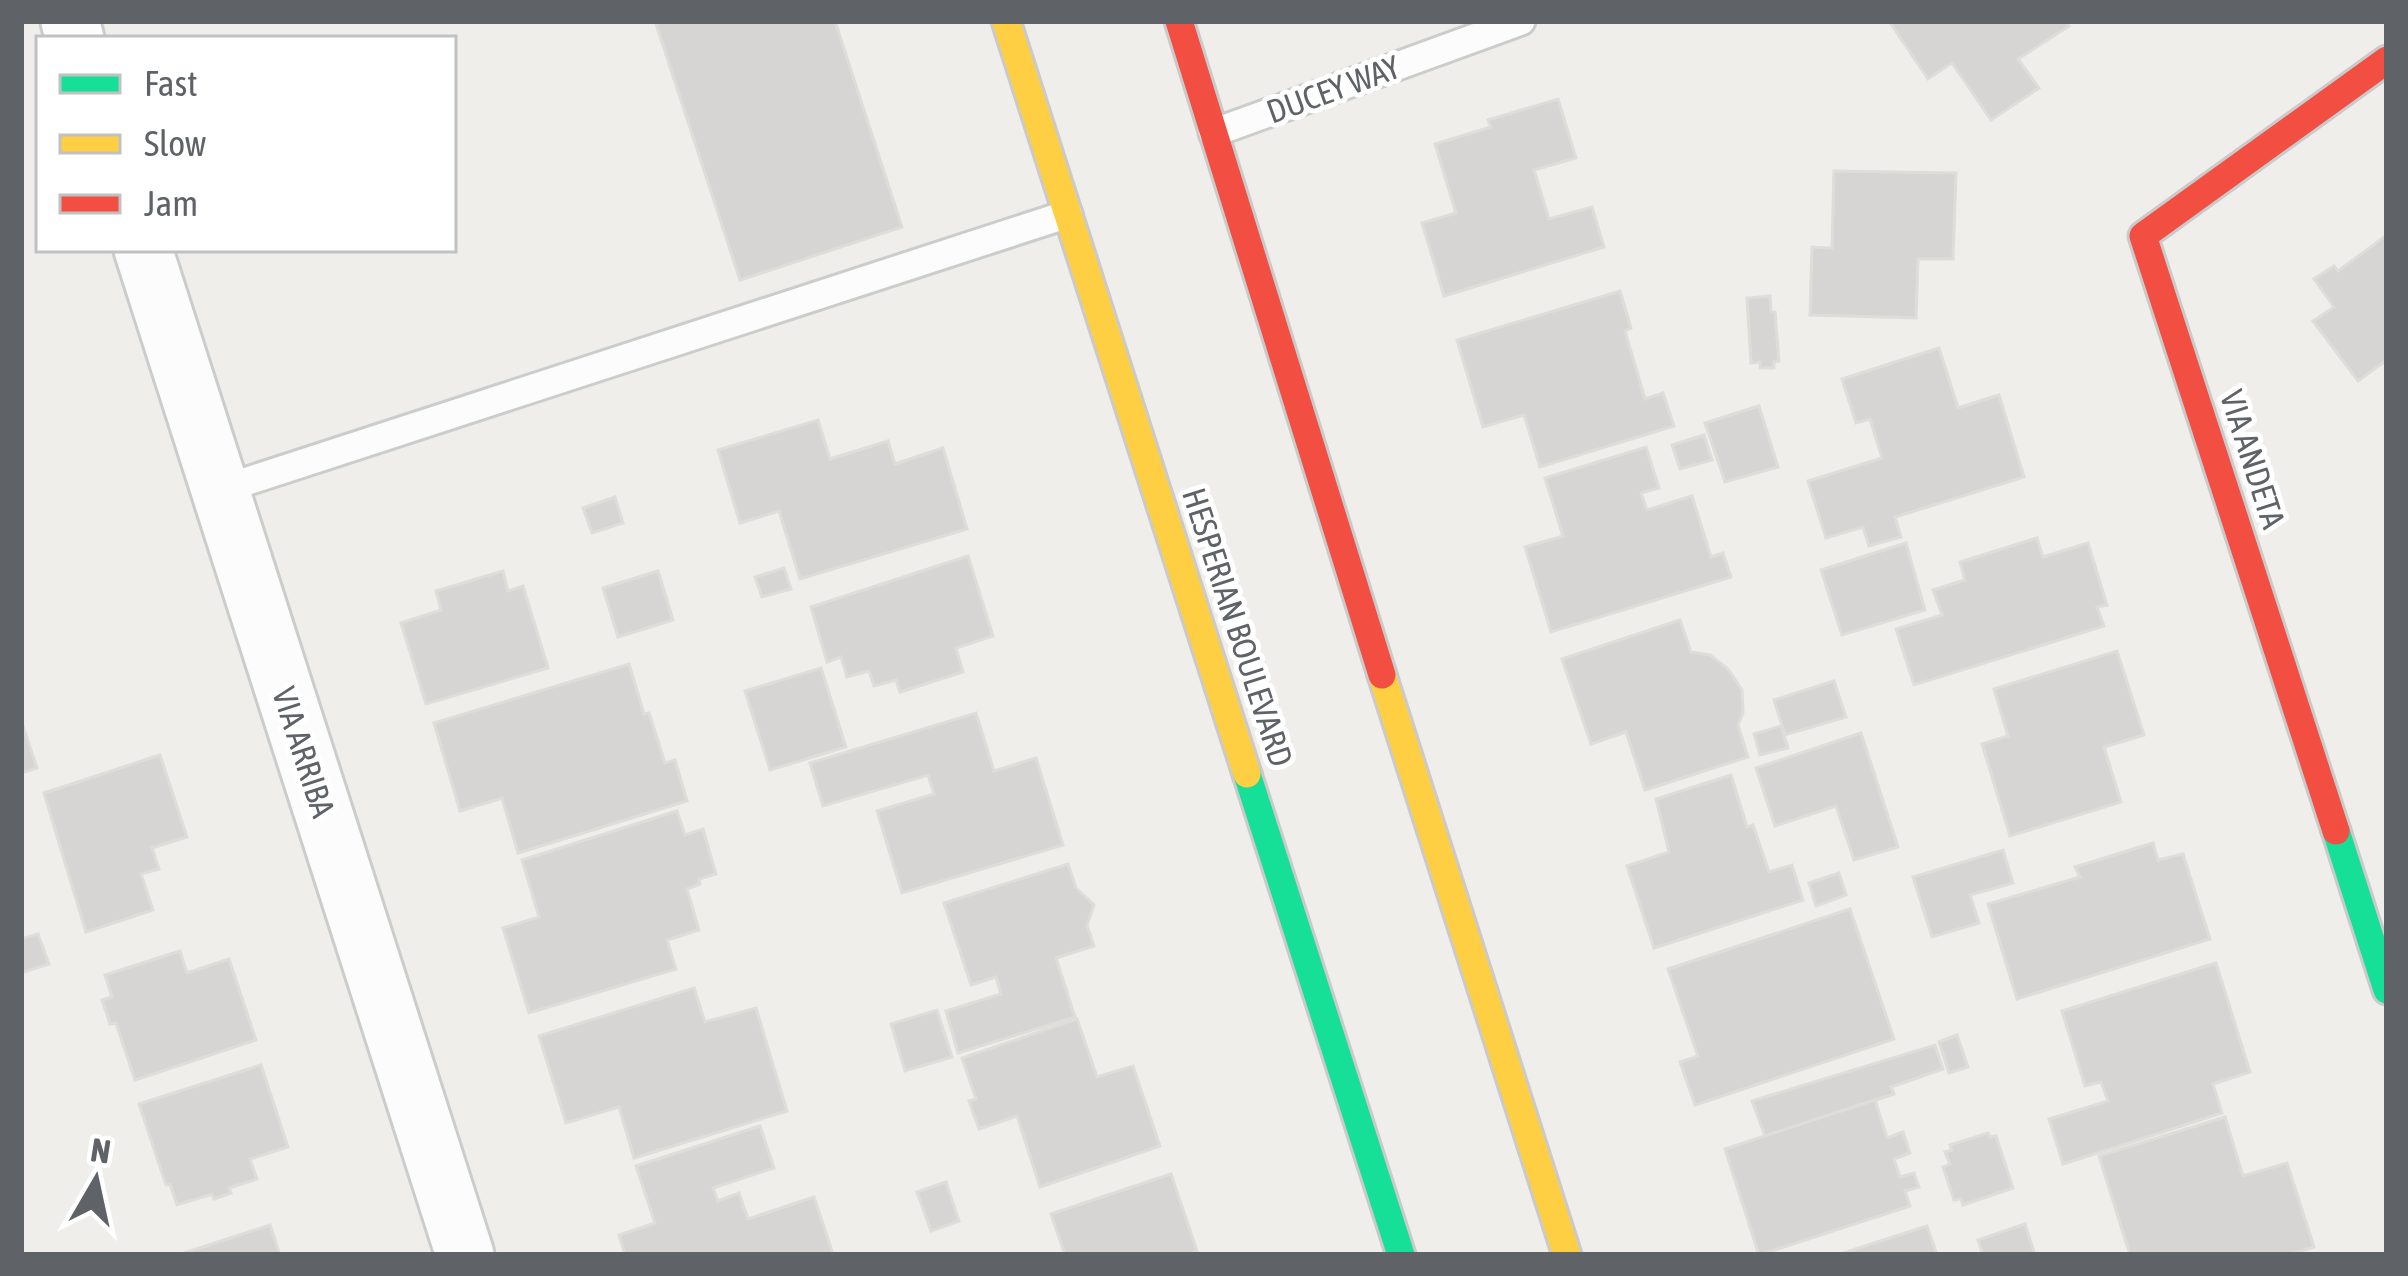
<svg xmlns="http://www.w3.org/2000/svg" width="2408" height="1276" font-family="'Asap Condensed',sans-serif">
  <rect width="100%" height="100%" fill="#efeeea"/>
  <!-- building -->
  <g fill="#d6d5d3" stroke="#deddd9" stroke-width="3">
    <path d="M 655,21 L 835,21 L 902,227 L 740,280 Z"/>
    <path d="M 1889,21 L 2066,21 L 2069,26 L 2018,59 L 2039,88 L 1991,120 L 1952,63 L 1928,79 Z"/>
    <path d="M 1558,99 L 1576,158 L 1534,170 L 1549,219 L 1592,207 L 1604,247 L 1444,296 L 1422,223 L 1456,213 L 1435,144 L 1491,127 L 1488,120 Z"/>
    <path d="M 1834,171 L 1956,173 L 1953,259 L 1918,259 L 1916,318 L 1810,315 L 1812,247 L 1832,248 Z"/>
    <path d="M 2387,235 L 2387,367 L 2384,362 L 2358,381 L 2313,321 L 2334,307 L 2314,279 L 2334,266 L 2338,271 Z"/>
    <path d="M 1620,291 L 1631,328 L 1625,331 L 1645,399 L 1663,393 L 1674,426 L 1540,467 L 1524,415 L 1483,427 L 1457,340 Z"/>
    <path d="M 1770,296 L 1771,312 L 1775,312 L 1779,361 L 1774,362 L 1774,368 L 1760,368 L 1760,362 L 1751,363 L 1747,298 Z"/>
    <path d="M 1939,348 L 1958,408 L 1999,395 L 2024,477 L 1895,517 L 1901,537 L 1869,546 L 1863,527 L 1826,538 L 1808,481 L 1882,458 L 1870,419 L 1856,423 L 1842,379 Z"/>
    <path d="M 1759,406 L 1778,467 L 1725,482 L 1705,423 Z"/>
    <path d="M 818,420 L 830,459 L 888,441 L 895,464 L 943,448 L 967,529 L 800,579 L 779,511 L 740,523 L 718,450 Z"/>
    <path d="M 1704,435 L 1712,460 L 1680,469 L 1672,445 Z"/>
    <path d="M 1646,447 L 1659,488 L 1641,493 L 1647,510 L 1692,496 L 1711,557 L 1723,553 L 1731,577 L 1551,632 L 1525,547 L 1563,536 L 1545,478 Z"/>
    <path d="M 615,497 L 623,523 L 592,533 L 583,508 Z"/>
    <path d="M 2037,538 L 2043,557 L 2088,543 L 2107,605 L 2097,607 L 2104,626 L 1914,685 L 1896,629 L 1942,615 L 1933,590 L 1965,580 L 1960,562 Z"/>
    <path d="M 1906,543 L 1925,610 L 1842,635 L 1821,570 Z"/>
    <path d="M 968,556 L 993,636 L 956,648 L 963,672 L 900,692 L 896,680 L 874,686 L 869,671 L 847,677 L 841,657 L 827,662 L 811,607 Z"/>
    <path d="M 784,568 L 791,589 L 762,597 L 755,577 Z"/>
    <path d="M 503,571 L 508,591 L 523,586 L 548,668 L 426,704 L 401,623 L 441,610 L 436,591 Z"/>
    <path d="M 658,571 L 673,620 L 618,637 L 603,588 Z"/>
    <path d="M 1680,620 L 1691,652 L 1710,655 L 1728,669 L 1742,690 L 1743,713 L 1738,725 L 1748,757 L 1645,790 L 1626,732 L 1591,744 L 1562,659 Z"/>
    <path d="M 2117,651 L 2144,735 L 2104,747 L 2121,802 L 2010,836 L 1982,744 L 2008,736 L 1994,689 Z"/>
    <path d="M 629,664 L 644,714 L 649,713 L 665,763 L 675,760 L 687,801 L 518,853 L 502,798 L 460,811 L 434,723 Z"/>
    <path d="M 821,668 L 846,747 L 770,770 L 745,691 Z"/>
    <path d="M 1834,681 L 1846,717 L 1785,735 L 1774,700 Z"/>
    <path d="M 976,713 L 994,771 L 1036,758 L 1063,845 L 902,893 L 877,811 L 934,794 L 928,775 L 823,806 L 810,763 Z"/>
    <path d="M 21,720 L 37,768 L 21,773 Z"/>
    <path d="M 1781,726 L 1788,748 L 1760,755 L 1754,734 Z"/>
    <path d="M 1861,733 L 1898,847 L 1854,860 L 1836,806 L 1775,826 L 1756,768 Z"/>
    <path d="M 160,755 L 187,837 L 152,848 L 159,869 L 141,874 L 153,910 L 86,932 L 44,793 Z"/>
    <path d="M 1731,775 L 1747,827 L 1753,825 L 1769,872 L 1792,865 L 1803,900 L 1654,948 L 1627,866 L 1669,852 L 1656,799 Z"/>
    <path d="M 677,811 L 685,835 L 703,829 L 716,874 L 699,879 L 700,884 L 687,889 L 699,930 L 667,940 L 676,969 L 529,1013 L 503,928 L 539,917 L 522,860 Z"/>
    <path d="M 2153,843 L 2158,860 L 2183,854 L 2210,939 L 2017,999 L 1988,904 L 2080,877 L 2075,867 Z"/>
    <path d="M 2003,850 L 2013,883 L 1970,895 L 1979,923 L 1932,937 L 1913,877 Z"/>
    <path d="M 1068,864 L 1076,888 L 1094,905 L 1087,925 L 1094,946 L 1056,958 L 1075,1017 L 958,1053 L 946,1011 L 1001,994 L 996,977 L 971,985 L 944,903 Z"/>
    <path d="M 1839,873 L 1846,895 L 1816,906 L 1809,883 Z"/>
    <path d="M 1850,909 L 1894,1039 L 1695,1105 L 1680,1062 L 1698,1056 L 1668,969 Z"/>
    <path d="M 38,934 L 49,964 L 21,973 L 21,939 Z"/>
    <path d="M 180,951 L 187,973 L 229,959 L 256,1040 L 135,1080 L 116,1023 L 110,1024 L 102,1000 L 112,997 L 105,975 Z"/>
    <path d="M 2216,963 L 2250,1072 L 2213,1084 L 2222,1113 L 2063,1164 L 2049,1119 L 2108,1101 L 2101,1082 L 2085,1086 L 2062,1011 Z"/>
    <path d="M 694,988 L 705,1022 L 756,1008 L 787,1111 L 634,1158 L 619,1107 L 566,1123 L 539,1036 Z"/>
    <path d="M 937,1010 L 952,1057 L 905,1071 L 891,1024 Z"/>
    <path d="M 1077,1019 L 1097,1077 L 1133,1066 L 1160,1146 L 1040,1187 L 1017,1116 L 979,1129 L 969,1101 L 976,1099 L 962,1058 Z"/>
    <path d="M 1957,1035 L 1968,1067 L 1949,1073 L 1939,1042 Z"/>
    <path d="M 1935,1045 L 1943,1069 L 1891,1087 L 1894,1094 L 1765,1136 L 1752,1101 Z"/>
    <path d="M 261,1065 L 288,1147 L 250,1159 L 257,1179 L 229,1188 L 231,1193 L 214,1199 L 212,1194 L 177,1205 L 170,1184 L 166,1185 L 139,1104 Z"/>
    <path d="M 1875,1100 L 1887,1138 L 1903,1132 L 1910,1153 L 1894,1159 L 1900,1177 L 1914,1173 L 1919,1187 L 1905,1191 L 1910,1206 L 1759,1255 L 1725,1149 Z"/>
    <path d="M 2225,1117 L 2243,1176 L 2287,1163 L 2314,1247 L 2288,1255 L 2130,1255 L 2099,1156 Z"/>
    <path d="M 760,1126 L 774,1168 L 713,1188 L 718,1201 L 739,1193 L 748,1219 L 814,1197 L 833,1254 L 625,1255 L 619,1235 L 655,1223 L 636,1166 Z"/>
    <path d="M 1988,1133 L 1990,1137 L 1996,1136 L 2013,1188 L 1963,1205 L 1961,1199 L 1954,1200 L 1943,1167 L 1950,1164 L 1945,1152 L 1952,1150 L 1950,1145 Z"/>
    <path d="M 1171,1174 L 1197,1251 L 1186,1255 L 1065,1255 L 1051,1214 Z"/>
    <path d="M 946,1182 L 959,1221 L 931,1231 L 917,1192 Z"/>
    <path d="M 2025,1224 L 2035,1255 L 1983,1255 L 1978,1240 Z"/>
    <path d="M 270,1225 L 280,1255 L 178,1255 Z"/>
    <path d="M 1927,1226 L 1937,1255 L 1837,1255 Z"/>
  </g>
  <g fill="none" stroke-linecap="round" stroke-linejoin="round">
    <!-- lane casing -->
    <g stroke="#cbcccc" stroke-width="33">
      <g id="lane">
        <path d="M 1213,133 L 1521,21"/>
        <path d="M 220,490 L 1068,214"/>
      </g>
    </g>
    <!-- street casing -->
    <g stroke="#cbcccc" stroke-width="63">
      <g id="street">
        <path d="M 70,21 L 75,39"/>
        <path d="M 143,249 L 465,1255"/>
      </g>
    </g>
    <!-- fast casing -->
    <g stroke="#cacacb" stroke-width="33">
      <g id="fast">
        <path d="M 1247,774 L 1401,1255"/>
        <path d="M 2336,831 L 2387,990"/>
      </g>
    </g>
    <!-- slow casing -->
    <g stroke="#cacacb" stroke-width="33">
      <g id="slow">
        <path d="M 1006,21 L 1247,774"/>
        <path d="M 1382,675 L 1567,1255"/>
      </g>
    </g>
    <!-- jam casing -->
    <g stroke="#cacacb" stroke-width="33">
      <g id="jam">
        <path d="M 1179,21 L 1382,675"/>
        <path d="M 2336,831 L 2143,236 L 2387,60"/>
      </g>
    </g>
    <!-- lane -->
    <use href="#lane" stroke="#fdfcfc" stroke-width="27"/>
    <!-- street -->
    <use href="#street" stroke="#fdfcfc" stroke-width="57"/>
    <!-- fast -->
    <use href="#fast" stroke="#16e098" stroke-width="27"/>
    <!-- slow -->
    <use href="#slow" stroke="#ffcf43" stroke-width="27"/>
    <!-- jam -->
    <use href="#jam" stroke="#f24e42" stroke-width="27"/>
  </g>
  <g text-anchor="middle" stroke-width="10" stroke-linejoin="round" paint-order="stroke">
    <!-- street labels -->
    <g font-size="33" fill="#5f6368" stroke="#fff">
      <text transform="translate(1333 89) rotate(-20)" y="12">DUCEY WAY</text>
      <text transform="translate(2253 459) rotate(72)" y="12">VIA ANDETA</text>
      <text transform="translate(1238 627) rotate(72)" y="12">HESPERIAN BOULEVARD</text>
      <text transform="translate(304 752) rotate(72)" y="12">VIA ARRIBA</text>
    </g>
  </g>
  <!-- border -->
  <rect width="2408" height="1276" fill="none" stroke="#5f6368" stroke-width="48"/>
  <!-- legend -->
  <rect x="36" y="36" width="420" height="216" fill="#ffffff" stroke="#bfc1c3" stroke-width="3"/>
  <rect x="60" y="75" width="60" height="18" fill="#16e098" stroke="#bfc1c3" stroke-width="3"/>
  <text x="144" y="96" font-size="36" fill="#5f6368">Fast</text>
  <rect x="60" y="135" width="60" height="18" fill="#ffcf43" stroke="#bfc1c3" stroke-width="3"/>
  <text x="144" y="156" font-size="36" fill="#5f6368">Slow</text>
  <rect x="60" y="195" width="60" height="18" fill="#f24e42" stroke="#bfc1c3" stroke-width="3"/>
  <text x="144" y="216" font-size="36" fill="#5f6368">Jam</text>
  <!-- north arrow -->
  <g transform="translate(96 1180) rotate(9)" stroke="#ffffff" stroke-width="9" paint-order="stroke">
  <path d="M0-9L21 45L0 30L-21 45Z" fill="#5f6368"/>
  <text y="-18" font-size="33" font-weight="bold" text-anchor="middle" fill="#5f6368">N</text>
  </g>
</svg>
